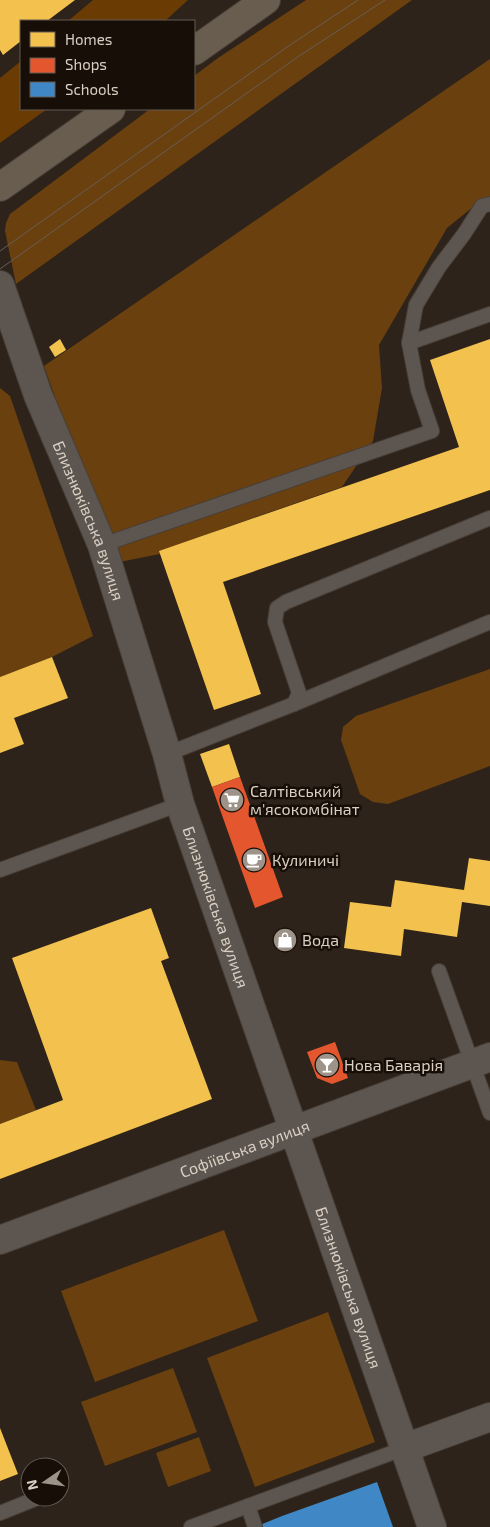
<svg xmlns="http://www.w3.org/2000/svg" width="490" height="1527" font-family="'Exo 2',sans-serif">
  <rect width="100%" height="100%" fill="#2d231a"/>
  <!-- green -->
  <g fill="#6a400f">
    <path d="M 306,0 L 412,0 L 16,284 L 5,231 L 6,223 L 10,214 L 150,109 L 194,109 L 194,76 L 218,58 Z"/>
    <path d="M 490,59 L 490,198 L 479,202 L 447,228 L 379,345 L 382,388 L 373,441 L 342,487 L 224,528 L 160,554 L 114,563 L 44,366 Z"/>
    <path d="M 0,388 L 10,396 L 93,636 L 52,657 L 0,677 Z"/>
    <path d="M 490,669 L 490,766 L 388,804 L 373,802 L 360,794 L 341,740 L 343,727 L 356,716 Z"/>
    <path d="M 0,1060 L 17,1062 L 36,1110 L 0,1124 Z"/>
    <path d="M 224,1230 L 258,1321 L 95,1382 L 61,1291 Z"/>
    <path d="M 328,1312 L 375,1442 L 255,1487 L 207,1358 Z"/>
    <path d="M 173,1368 L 197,1432 L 105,1466 L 81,1402 Z"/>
    <path d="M 199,1437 L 211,1471 L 168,1487 L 156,1453 Z"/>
  </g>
  <!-- forest -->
  <g fill="#6a3c04">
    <path d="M 93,0 L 188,0 L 165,21 L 68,21 Z"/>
    <path d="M 21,61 L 21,109 L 47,109 L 0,143 L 0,78 Z"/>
  </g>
  <!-- homes -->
  <g fill="#f2c14e">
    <path d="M 0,0 L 75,0 L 47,21 L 21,21 L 21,41 L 3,55 L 0,50 Z"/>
    <path d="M 60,339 L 66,350 L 55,357 L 49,347 Z"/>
    <path d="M 490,339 L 490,490 L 223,582 L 261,694 L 214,710 L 159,551 L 459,447 L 430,360 Z"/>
    <path d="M 52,657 L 68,698 L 14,718 L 24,744 L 0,753 L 0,677 Z"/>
    <path d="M 229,744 L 240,777 L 212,787 L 200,754 Z"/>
    <path d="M 469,858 L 490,861 L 490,906 L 462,902 L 457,937 L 404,929 L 401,956 L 344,948 L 350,902 L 391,907 L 395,880 L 464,890 Z"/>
    <path d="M 151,908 L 169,958 L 161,961 L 212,1099 L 0,1179 L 0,1124 L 63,1100 L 12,958 Z"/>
    <path d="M 0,1428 L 18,1474 L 0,1481 Z"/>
  </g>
  <!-- shops -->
  <g fill="#e4572e">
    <path d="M 240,777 L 283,897 L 255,908 L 212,787 Z"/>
    <path d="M 335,1042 L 348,1078 L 332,1084 L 317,1078 L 307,1052 Z"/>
  </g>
  <!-- schools -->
  <path fill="#3f88c5" d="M 377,1482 L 393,1527 L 255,1527 L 282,1516 Z"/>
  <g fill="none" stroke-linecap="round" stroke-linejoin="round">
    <!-- lane casing -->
    <g stroke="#483f38" stroke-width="16">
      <g id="lane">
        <path d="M 409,343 L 490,314"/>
        <path d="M 102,545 L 432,431 L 418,390 L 409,343 L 416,305 L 439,267 L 464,234 L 482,206 L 490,204"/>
        <path d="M 294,704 L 490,622"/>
        <path d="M 167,754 L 294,704 L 299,693 L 275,622 L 277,608 L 286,602 L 490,518"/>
        <path d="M 0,870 L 180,804"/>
        <path d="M 439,971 L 490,1113"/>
        <path d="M 248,1506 L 255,1527"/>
        <path d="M 0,1513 L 40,1497"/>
        <path d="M 191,1527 L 405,1448"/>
      </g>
    </g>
    <!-- street casing -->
    <g stroke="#483f38" stroke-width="30">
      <g id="street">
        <path id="s1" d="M 0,285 L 38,395 L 102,545 L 167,754 L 180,804 L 432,1527"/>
        <path id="s2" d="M 0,1240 L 490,1057"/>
        <path d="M 405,1448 L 490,1417"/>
      </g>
    </g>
    <!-- primary casing -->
    <g stroke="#483f38" stroke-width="30">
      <g id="primary">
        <path d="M 194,51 L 266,0"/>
        <path d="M 0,187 L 111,109"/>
      </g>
    </g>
    <!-- lane -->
    <use href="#lane" stroke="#5d5650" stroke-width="14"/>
    <!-- street -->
    <use href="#street" stroke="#5d5650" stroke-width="28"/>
    <!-- primary -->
    <use href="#primary" stroke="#695d4f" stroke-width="28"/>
    <!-- tram -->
    <g stroke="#665e58" stroke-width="1">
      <path d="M 0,251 L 290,45 L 358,0"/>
      <path d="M 0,269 L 299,56 L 385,0"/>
    </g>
  </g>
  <!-- icons -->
  <defs>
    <g id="supermarket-disc" transform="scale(1.25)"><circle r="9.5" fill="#9e9388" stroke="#160e07"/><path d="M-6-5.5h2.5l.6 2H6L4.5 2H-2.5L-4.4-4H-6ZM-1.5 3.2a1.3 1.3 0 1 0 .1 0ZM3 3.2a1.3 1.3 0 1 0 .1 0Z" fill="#fff"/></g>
    <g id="cafe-disc" transform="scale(1.25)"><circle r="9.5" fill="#9e9388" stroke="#160e07"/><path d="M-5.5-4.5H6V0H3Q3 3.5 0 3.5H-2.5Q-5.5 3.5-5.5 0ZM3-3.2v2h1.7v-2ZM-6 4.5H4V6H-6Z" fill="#fff"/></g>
    <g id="shop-disc" transform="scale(1.25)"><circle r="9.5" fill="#9e9388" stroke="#160e07"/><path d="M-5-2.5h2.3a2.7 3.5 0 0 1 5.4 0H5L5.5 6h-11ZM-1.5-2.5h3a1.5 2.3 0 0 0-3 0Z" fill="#fff"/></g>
    <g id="bar-disc" transform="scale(1.25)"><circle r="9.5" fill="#9e9388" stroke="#160e07"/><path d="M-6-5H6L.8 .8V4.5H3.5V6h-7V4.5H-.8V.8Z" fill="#fff"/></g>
  </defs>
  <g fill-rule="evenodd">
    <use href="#supermarket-disc" x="232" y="800"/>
    <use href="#cafe-disc" x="254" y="860"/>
    <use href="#shop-disc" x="285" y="940"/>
    <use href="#bar-disc" x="327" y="1065"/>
  </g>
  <g text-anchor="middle" stroke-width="5" stroke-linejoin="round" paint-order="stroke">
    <!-- street labels -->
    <g font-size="16" fill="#dbcfc4" stroke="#160e07">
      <text dy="6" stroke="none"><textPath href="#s1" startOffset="252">Близнюківська вулиця</textPath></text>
      <text dy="6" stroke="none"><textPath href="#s1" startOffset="659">Близнюківська вулиця</textPath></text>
      <text dy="6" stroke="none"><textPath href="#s2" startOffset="261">Софіївська вулиця</textPath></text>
      <text dy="6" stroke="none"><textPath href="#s1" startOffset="1062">Близнюківська вулиця</textPath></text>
    </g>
    <!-- poi labels -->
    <g font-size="16" fill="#dbcfc4" stroke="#160e07" text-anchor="start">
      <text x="250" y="797">Салтівський<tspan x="250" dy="18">м'ясокомбінат</tspan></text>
      <text x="272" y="866">Кулиничі</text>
      <text x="302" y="946">Вода</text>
      <text x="344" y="1071">Нова Баварія</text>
    </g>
  </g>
  <!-- legend -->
  <rect x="20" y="20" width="175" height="90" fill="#160e07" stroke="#655b53"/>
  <rect x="30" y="32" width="25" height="15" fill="#f2c14e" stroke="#655b53"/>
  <text x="65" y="45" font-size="15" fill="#dbcfc4">Homes</text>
  <rect x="30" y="58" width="25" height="15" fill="#e4572e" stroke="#655b53"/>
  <text x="65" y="70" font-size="15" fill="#dbcfc4">Shops</text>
  <rect x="30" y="82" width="25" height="15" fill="#3f88c5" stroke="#655b53"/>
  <text x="65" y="95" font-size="15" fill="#dbcfc4">Schools</text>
  <!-- north arrow -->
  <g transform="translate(45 1482) rotate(257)"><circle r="24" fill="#160e07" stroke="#655b53"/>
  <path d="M0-4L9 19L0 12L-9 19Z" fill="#9e9388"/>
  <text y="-8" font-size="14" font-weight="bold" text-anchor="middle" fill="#dbcfc4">N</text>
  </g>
</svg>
